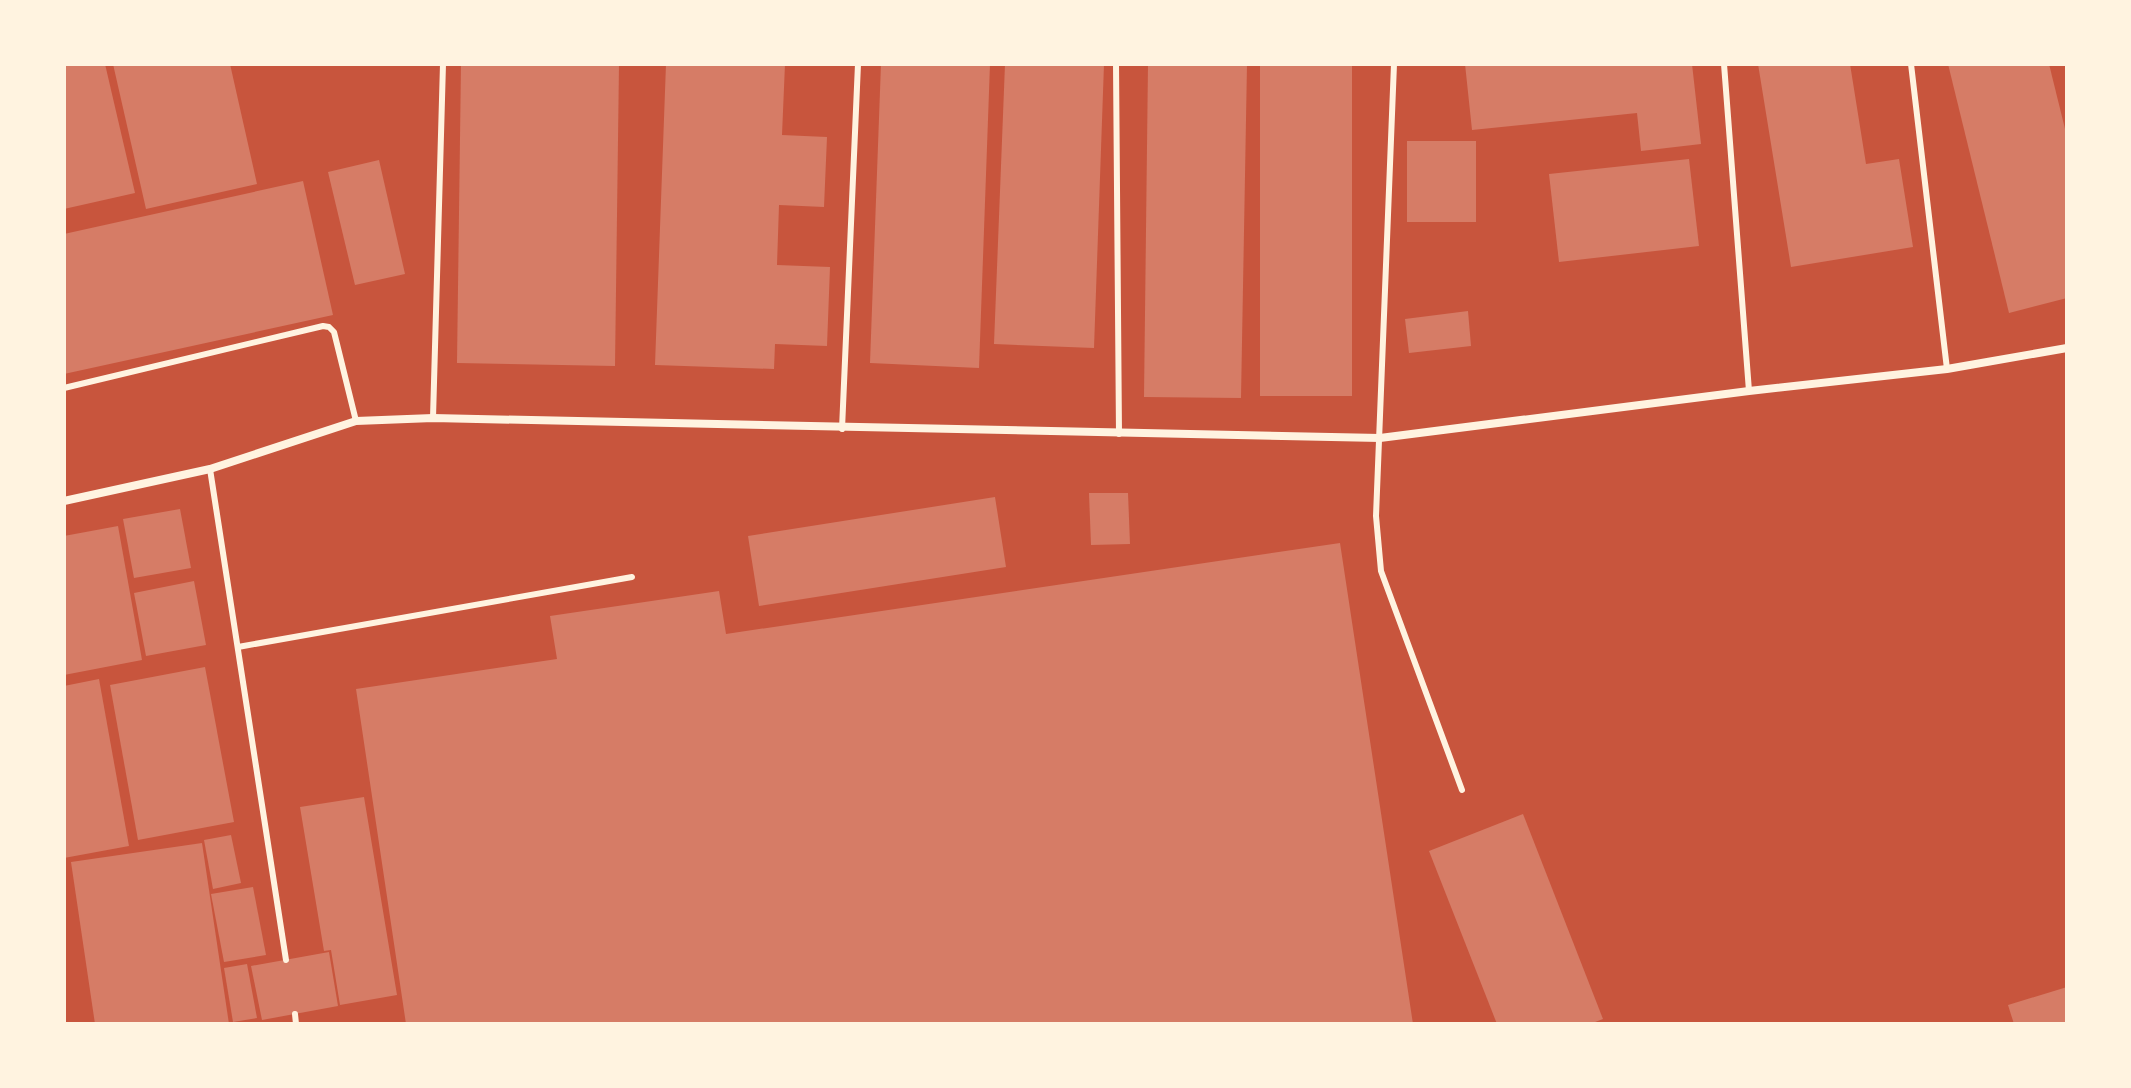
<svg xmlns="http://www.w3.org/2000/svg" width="2131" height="1088" font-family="'Roboto Condensed',sans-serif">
  <rect width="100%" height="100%" fill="#c8553d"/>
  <!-- building -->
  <g fill="#d67c66">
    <path d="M 64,64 L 105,64 L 135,193 L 64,209 Z"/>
    <path d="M 113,64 L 230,64 L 257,184 L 146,209 Z"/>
    <path d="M 461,64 L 619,64 L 615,366 L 457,363 Z"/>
    <path d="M 666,64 L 785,64 L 782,135 L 827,137 L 824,207 L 779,205 L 777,265 L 830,267 L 827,346 L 775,344 L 774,369 L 655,365 Z"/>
    <path d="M 881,64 L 990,64 L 979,368 L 870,363 Z"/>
    <path d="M 1005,64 L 1104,64 L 1094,348 L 994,344 Z"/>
    <path d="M 1148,64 L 1247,64 L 1241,398 L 1144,397 Z"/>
    <rect x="1260" y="64" width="92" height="332"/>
    <path d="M 1465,64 L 1692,64 L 1701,144 L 1641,151 L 1637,113 L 1472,130 Z"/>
    <path d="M 1758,64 L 1850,64 L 1866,164 L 1899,159 L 1913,247 L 1791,267 Z"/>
    <path d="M 1948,64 L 2049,64 L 2067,137 L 2067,298 L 2009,313 Z"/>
    <rect x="1407" y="141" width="69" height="81"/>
    <path d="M 1689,159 L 1699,246 L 1559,262 L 1549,174 Z"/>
    <path d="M 379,160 L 405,274 L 355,285 L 328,172 Z"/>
    <path d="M 303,181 L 333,315 L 64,374 L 64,234 Z"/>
    <path d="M 1468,311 L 1471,346 L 1409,353 L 1405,319 Z"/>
    <path d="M 1089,493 L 1128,493 L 1130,544 L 1091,545 Z"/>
    <path d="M 995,497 L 1006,567 L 759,606 L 748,536 Z"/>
    <path d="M 180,509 L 191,568 L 134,578 L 123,519 Z"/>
    <path d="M 118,526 L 142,660 L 64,675 L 64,536 Z"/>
    <path d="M 1340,543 L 1413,1024 L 406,1024 L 356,689 L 557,659 L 550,616 L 719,591 L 726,634 Z"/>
    <path d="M 194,581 L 206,645 L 146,656 L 134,593 Z"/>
    <path d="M 205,667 L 234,822 L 138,840 L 110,685 Z"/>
    <path d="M 99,679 L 129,846 L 64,858 L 64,686 Z"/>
    <path d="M 364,797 L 397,995 L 340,1005 L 331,950 L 324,951 L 300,807 Z"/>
    <path d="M 1523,814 L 1603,1019 L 1590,1024 L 1497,1024 L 1429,851 Z"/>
    <path d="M 231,835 L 241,883 L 213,889 L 204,840 Z"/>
    <path d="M 202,843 L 229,1024 L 95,1024 L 71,862 Z"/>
    <path d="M 253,887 L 266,955 L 224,962 L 211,894 Z"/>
    <path d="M 329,952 L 338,1006 L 262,1020 L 251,966 Z"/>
    <path d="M 247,964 L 257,1018 L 233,1022 L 224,968 Z"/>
    <path d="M 2067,987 L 2067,1024 L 2014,1024 L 2008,1005 Z"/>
  </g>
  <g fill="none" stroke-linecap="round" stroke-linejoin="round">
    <!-- service -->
    <g stroke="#fff3e0" stroke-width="6">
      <path d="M 1116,64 L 1119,434"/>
      <path d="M 1394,64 L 1376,516 L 1381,571 L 1462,790"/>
      <path d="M 1724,64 L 1749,391"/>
      <path d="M 1911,64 L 1947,369"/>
      <path d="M 64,388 L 323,326 L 329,327 L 334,332 L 356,421"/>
      <path d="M 433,418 L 443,64"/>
      <path d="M 842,429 L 858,64"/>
      <path d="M 210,469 L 286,960"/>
      <path d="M 238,647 L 632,577"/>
      <path d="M 295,1014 L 296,1024"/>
    </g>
    <!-- minor -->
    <path stroke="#fff3e0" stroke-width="8" d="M 64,501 L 210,469 L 356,421 L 433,418 L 1380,438 L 1749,391 L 1947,369 L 2067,348"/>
  </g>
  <!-- border -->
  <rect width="2131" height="1088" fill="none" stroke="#fff3e0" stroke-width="132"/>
</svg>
